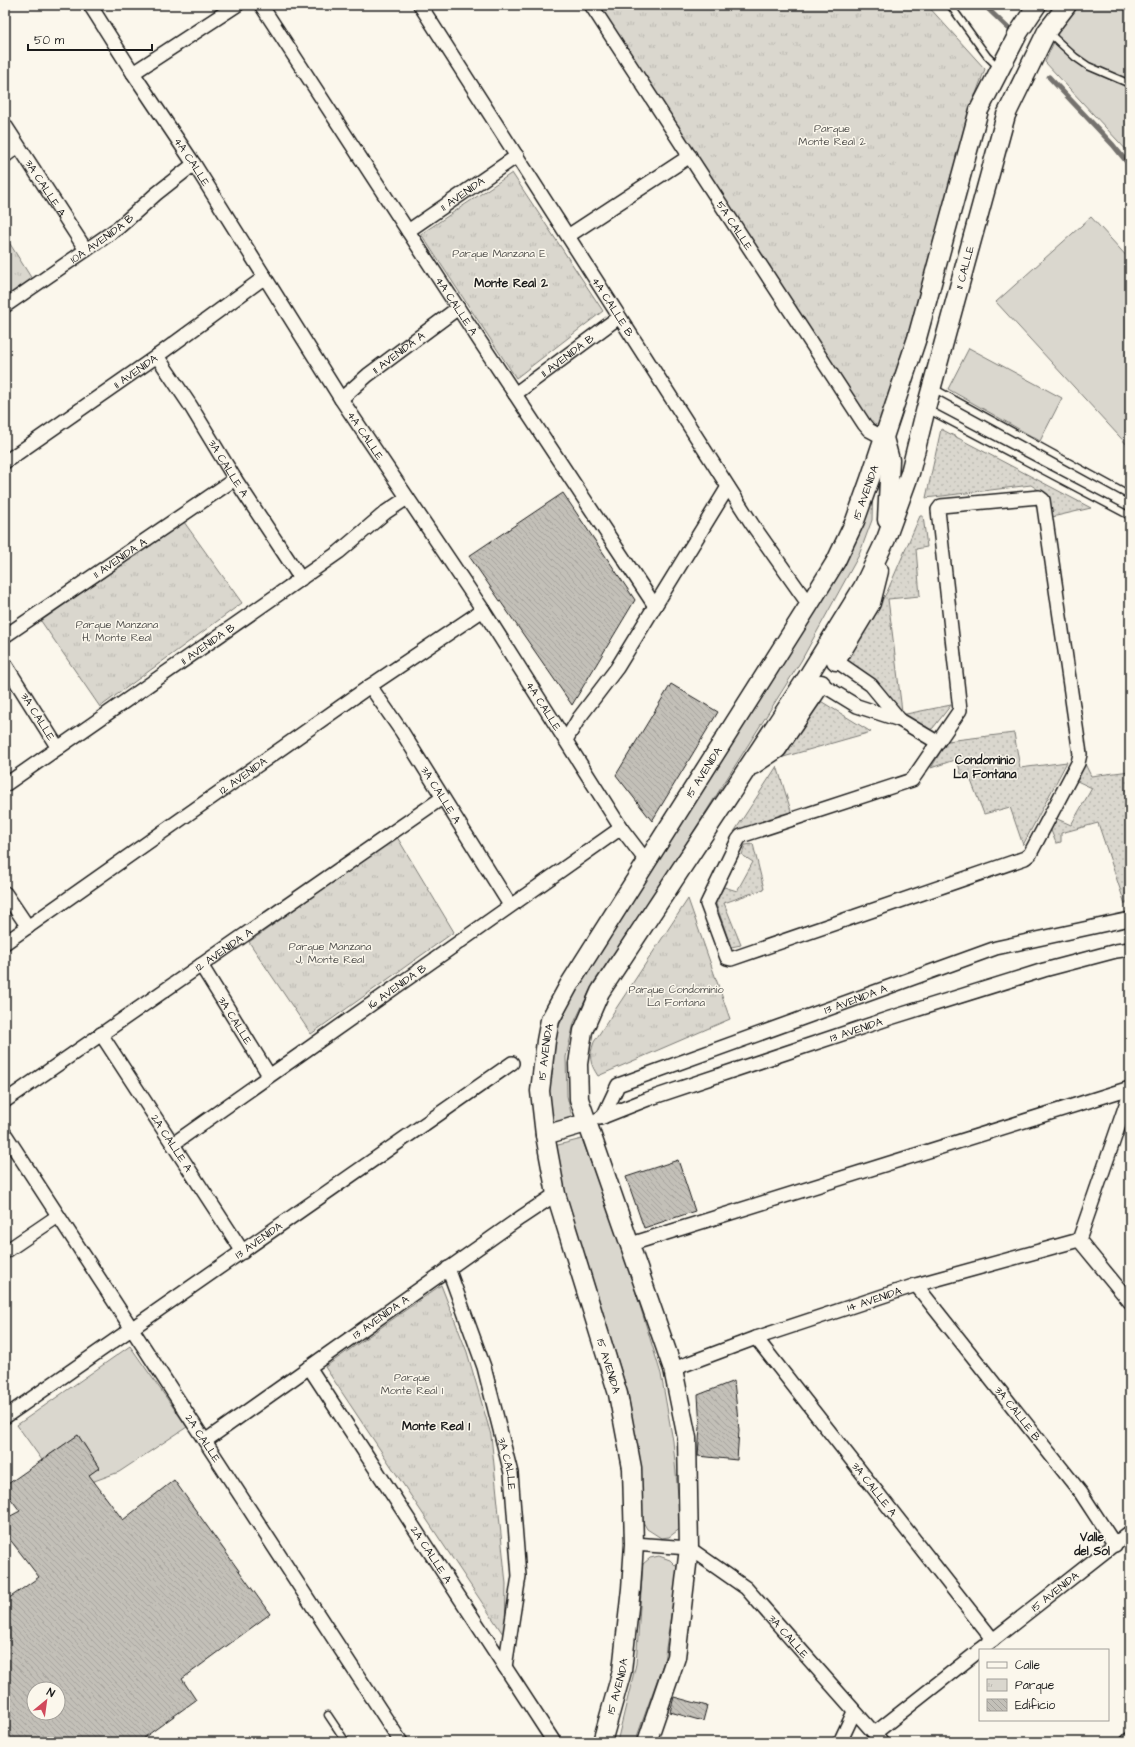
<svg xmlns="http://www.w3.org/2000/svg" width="1135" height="1747" font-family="'Architects Daughter',sans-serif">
  <defs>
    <pattern id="park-tufts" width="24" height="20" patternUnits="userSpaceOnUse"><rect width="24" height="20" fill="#dad7ce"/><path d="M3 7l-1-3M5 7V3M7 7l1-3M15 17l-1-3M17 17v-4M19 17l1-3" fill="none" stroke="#bab8b0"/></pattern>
    <pattern id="garden-dots" width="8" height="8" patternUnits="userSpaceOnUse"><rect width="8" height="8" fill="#dad7ce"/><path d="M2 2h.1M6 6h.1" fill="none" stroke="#bab8b0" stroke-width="1.8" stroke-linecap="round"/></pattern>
    <pattern id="building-back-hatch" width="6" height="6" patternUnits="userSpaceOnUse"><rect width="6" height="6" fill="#c3c0b8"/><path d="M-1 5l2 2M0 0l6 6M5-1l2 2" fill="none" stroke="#a7a49e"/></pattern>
  </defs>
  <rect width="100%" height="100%" fill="#fbf7ec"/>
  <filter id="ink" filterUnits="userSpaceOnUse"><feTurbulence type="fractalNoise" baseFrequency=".025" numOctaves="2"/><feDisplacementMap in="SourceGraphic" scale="8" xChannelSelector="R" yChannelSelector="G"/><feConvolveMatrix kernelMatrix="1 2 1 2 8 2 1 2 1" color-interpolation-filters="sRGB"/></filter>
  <g filter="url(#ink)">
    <!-- grass -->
    <g fill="#dad7ce" stroke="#7b7a75">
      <path d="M 1078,5 L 1130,5 L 1130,154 L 1045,62 L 1061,26 Z"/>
      <path d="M 1091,217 L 1130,260 L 1130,448 L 996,302 Z"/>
      <path d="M 969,348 L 1062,398 L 1040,441 L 948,389 Z"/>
      <path d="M 873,483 L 872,520 L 859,555 L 801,661 L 663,880 L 594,982 L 574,1023 L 566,1057 L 567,1096 L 572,1117 L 554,1124 L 548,1096 L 551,1071 L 558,1028 L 574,994 Z"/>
      <path d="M 582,1139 L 621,1244 L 661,1374 L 673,1441 L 681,1528 L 669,1537 L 661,1538 L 647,1529 L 643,1522 L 640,1472 L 628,1393 L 566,1195 L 554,1146 Z"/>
      <path d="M 130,1346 L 187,1427 L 119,1472 L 67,1491 L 99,1468 L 78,1435 L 42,1460 L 17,1425 Z"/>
      <path d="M 659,1556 L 670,1560 L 678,1568 L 664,1661 L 635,1742 L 617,1742 L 636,1664 L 643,1564 L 650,1558 Z"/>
    </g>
    <!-- park -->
    <g fill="url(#park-tufts)" stroke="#7b7a75">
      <path d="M 593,5 L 927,5 L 985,69 L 971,107 L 914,337 L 874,435 Z"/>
      <path d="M 512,173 L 603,311 L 516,378 L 421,234 Z"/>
      <path d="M 5,236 L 32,279 L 5,298 Z"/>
      <path d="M 184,522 L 242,603 L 100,707 L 41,621 Z"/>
      <path d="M 397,837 L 454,932 L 311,1034 L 249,942 Z"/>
      <path d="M 688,899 L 730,1019 L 598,1076 C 589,1062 589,1057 594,1042 Z"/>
      <path d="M 441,1285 L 467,1352 L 491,1435 L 506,1584 L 505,1637 L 325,1367 Z"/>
    </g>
    <!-- garden -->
    <g fill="url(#garden-dots)" stroke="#7b7a75">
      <path d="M 941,429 L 1091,508 L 1052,517 L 1046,495 L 1031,485 L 926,498 Z"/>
      <path d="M 920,516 L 923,516 L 927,547 L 916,549 L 920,596 L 888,599 L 902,711 L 897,712 L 892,700 L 842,669 L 887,592 Z"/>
      <path d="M 819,700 L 871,732 L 780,758 Z"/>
      <path d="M 951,705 L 933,728 L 926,732 L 901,715 Z"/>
      <path d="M 1014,733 L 1020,768 L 1067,762 L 1023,845 L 1010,807 L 984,814 L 968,773 L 961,774 L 957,759 L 931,768 L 947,741 Z"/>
      <path d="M 1085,764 L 1091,776 L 1130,771 L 1130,903 L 1125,904 L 1098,823 L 1061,833 L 1061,842 L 1056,843 L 1050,828 L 1055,818 L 1071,825 L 1092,788 L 1077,781 Z"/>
      <path d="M 777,766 L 792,814 L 734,832 Z"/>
      <path d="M 753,844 L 764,889 L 724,903 L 741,945 L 731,947 L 715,901 L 724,887 L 737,891 L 753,862 L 742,855 L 745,845 Z"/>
    </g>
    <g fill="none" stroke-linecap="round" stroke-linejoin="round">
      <!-- stream -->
      <g stroke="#74726e" stroke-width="5">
        <path d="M 984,5 L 1008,28"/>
        <path d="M 1049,77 L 1113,145 L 1130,166"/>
      </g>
    </g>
    <!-- building -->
    <g fill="url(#building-back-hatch)" stroke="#1c1c1c" fill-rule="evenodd">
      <path d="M 563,493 L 635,600 L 572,705 L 469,556 Z"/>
      <path d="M 671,684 L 718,712 L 652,821 L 616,775 Z"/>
      <path d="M 678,1160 L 695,1211 L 644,1228 L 626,1177 Z"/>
      <path d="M 734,1381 L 739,1430 L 737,1460 L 698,1456 L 700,1427 L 698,1395 Z"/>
      <path d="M 78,1435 L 99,1468 L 89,1475 L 123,1520 L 174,1480 L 270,1614 L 182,1679 L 196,1700 L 138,1742 L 5,1742 L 5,1601 L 39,1577 L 5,1533 L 5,1519 L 20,1511 L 5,1491 L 5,1486 ZM 34,1689 L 58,1689 L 58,1713 L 34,1713 Z"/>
      <path d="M 674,1697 L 707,1706 L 703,1721 L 670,1712 Z"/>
    </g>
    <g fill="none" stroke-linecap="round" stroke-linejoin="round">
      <!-- lane casing -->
      <g stroke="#1c1c1c" stroke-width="9">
        <g id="lane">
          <path d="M 950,5 L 987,56 L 999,68"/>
          <path d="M 1048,32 L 1075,57 L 1088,66 L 1130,84"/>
          <path d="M 933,388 L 1130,496"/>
          <path d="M 927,409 L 1130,516"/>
          <path d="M 328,1715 L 346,1742"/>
        </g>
      </g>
      <!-- street casing -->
      <g stroke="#1c1c1c" stroke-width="16">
        <g id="street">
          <path id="s1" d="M 90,5 L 133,73 L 194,164 L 341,399 L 483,610 L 621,828 L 647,862"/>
          <path id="s2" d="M 261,5 L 458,308 L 655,606"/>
          <path id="s3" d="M 420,5 L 752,524 L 809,605"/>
          <path id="s4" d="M 591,5 L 864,424 L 869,430 L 884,438"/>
          <path d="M 133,73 L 237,5"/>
          <path id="s5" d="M 5,125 L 86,250"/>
          <path d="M 5,156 L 18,146"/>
          <path id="s6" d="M 408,231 L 517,156"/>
          <path d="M 568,236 L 690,156"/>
          <path id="s7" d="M 5,306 L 118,228 L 156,194 L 194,164"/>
          <path id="s8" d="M 157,356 L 190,405 L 235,479 L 301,579"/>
          <path id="s9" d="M 515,394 L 619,317"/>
          <path id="s10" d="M 341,399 L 368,375 L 458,308"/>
          <path id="s11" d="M 5,462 L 157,356 L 265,277"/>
          <path d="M 1039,497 L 1043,500 L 1080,754 L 1078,763 L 1030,854 L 1025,858 L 731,959 L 727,958 L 707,904 L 738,840 L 741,836 L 912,780 L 960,710 L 938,510 L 941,506 Z"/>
          <path id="s12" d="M 5,636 L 235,479"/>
          <path d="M 829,656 L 871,685 L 900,720"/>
          <path id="s13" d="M 5,664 L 58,748"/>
          <path d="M 813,679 L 857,706 L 900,720 L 937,742"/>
          <path id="s14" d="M 370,686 L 402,732 L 510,905"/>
          <path d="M 566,740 L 579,718 L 617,668 L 728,487"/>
          <path id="s15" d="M 5,785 L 339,552 L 386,512 L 407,498"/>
          <path d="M 5,893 L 28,927"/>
          <path id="s16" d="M 5,943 L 370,686 L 483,610"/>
          <path id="s17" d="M 201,965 L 269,1075"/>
          <path id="s18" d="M 101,1034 L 243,1252"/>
          <path id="s19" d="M 5,1101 L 442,798"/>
          <path id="s20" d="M 603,1117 L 618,1085 L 996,948 L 1130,919"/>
          <path id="s21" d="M 600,1118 L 648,1099 L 890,1018 L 1044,970 L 1116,951 L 1130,949"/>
          <path id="s22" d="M 5,1134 L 401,1742"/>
          <path id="s23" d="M 173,1144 L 621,828"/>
          <path d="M 1079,1240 L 1130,1093"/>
          <path d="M 1079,1240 L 1130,1302"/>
          <path d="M 631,1244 L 1130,1088"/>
          <path d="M 5,1252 L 58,1216"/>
          <path id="s24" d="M 448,1268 L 484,1367 L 511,1473 L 519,1576 L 505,1667"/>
          <path id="s25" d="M 916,1285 L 1081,1493 L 1115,1545"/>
          <path id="s26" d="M 756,1338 L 993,1640"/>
          <path id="s27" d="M 309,1367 L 554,1742"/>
          <path id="s28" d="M 673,1369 L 756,1338 L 916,1285 L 1079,1240"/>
          <path id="s29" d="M 5,1417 L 512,1063"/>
          <path id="s30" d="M 205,1441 L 520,1218 L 556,1194"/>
          <path id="s31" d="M 634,1544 L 689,1548 L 746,1588 L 882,1742"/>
          <path id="s32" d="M 980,1650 L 1130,1532"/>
          <path d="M 875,1733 L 980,1650"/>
          <path d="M 840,1742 L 854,1712"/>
          <path d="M 1127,1742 L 1130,1739"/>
        </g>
      </g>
      <!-- secondary casing -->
      <g stroke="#1c1c1c" stroke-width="21">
        <g id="secondary">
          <path d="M 884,438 L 890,460 L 887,520"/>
          <path d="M 836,661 L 871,603 L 879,571"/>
          <path d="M 753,765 L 777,749 L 821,684"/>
          <path d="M 545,1135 L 586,1123"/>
          <path id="s33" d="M 602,1742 L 622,1671 L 631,1589 L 634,1544 L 632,1468 L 618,1394 L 556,1194 L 545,1135 L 540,1091 L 546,1041 L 550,1020 L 569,985 L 809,605 L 836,561 L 855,521 L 870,479 L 917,338 L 979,110 L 1019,32 L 1037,5"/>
          <path id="s34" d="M 647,1742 L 676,1657 L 689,1548 L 687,1438 L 673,1369 L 579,1099 L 578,1064 L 583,1031 L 600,992 L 808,676 L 863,587 L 886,539 L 910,473 L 926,408 L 1006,115 L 1047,31 L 1067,5"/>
        </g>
      </g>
      <!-- lane -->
      <use href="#lane" stroke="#fbf7ec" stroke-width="6"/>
      <!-- street -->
      <use href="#street" stroke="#fbf7ec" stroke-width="13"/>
      <!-- secondary -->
      <use href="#secondary" stroke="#fbf7ec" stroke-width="18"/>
    </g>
  </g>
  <g text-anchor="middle" stroke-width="3" stroke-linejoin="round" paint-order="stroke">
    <!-- park labels -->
    <g font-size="11" fill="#555451" stroke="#fbf7ec">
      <text x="832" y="132">Parque<tspan x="832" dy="13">Monte Real 2</tspan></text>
      <text x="499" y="257">Parque Manzana E</text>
      <text x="117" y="628">Parque Manzana<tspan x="117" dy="13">H, Monte Real</tspan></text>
      <text x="330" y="950">Parque Manzana<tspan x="330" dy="13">J, Monte Real</tspan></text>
      <text x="676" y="993">Parque Condominio<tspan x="676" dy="13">La Fontana</tspan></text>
      <text x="412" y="1381">Parque<tspan x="412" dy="13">Monte Real 1</tspan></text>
    </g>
    <!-- street labels -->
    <g font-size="11" fill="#1c1c1c" stroke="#fbf7ec">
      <text dy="4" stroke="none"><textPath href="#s1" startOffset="187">4A CALLE</textPath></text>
      <text dy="4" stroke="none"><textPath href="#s5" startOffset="75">3A CALLE A</textPath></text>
      <text dy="4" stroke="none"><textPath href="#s6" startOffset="66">11 AVENIDA</textPath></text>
      <text dy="4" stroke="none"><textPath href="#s4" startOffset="263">5A CALLE</textPath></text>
      <text dy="4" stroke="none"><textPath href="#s7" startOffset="118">10A AVENIDA B</textPath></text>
      <text dy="4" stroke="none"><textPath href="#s34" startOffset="1596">11 CALLE</textPath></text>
      <text dy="4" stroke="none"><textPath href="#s2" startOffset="359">4A CALLE A</textPath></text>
      <text dy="4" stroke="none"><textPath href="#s3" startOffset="358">4A CALLE B</textPath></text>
      <text dy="4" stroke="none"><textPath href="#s10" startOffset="74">11 AVENIDA A</textPath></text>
      <text dy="4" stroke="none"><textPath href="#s9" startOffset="65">11 AVENIDA B</textPath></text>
      <text dy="4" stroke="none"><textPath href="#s11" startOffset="159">11 AVENIDA</textPath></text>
      <text dy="4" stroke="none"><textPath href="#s1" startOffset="511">4A CALLE</textPath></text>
      <text dy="4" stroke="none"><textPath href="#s8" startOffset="133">3A CALLE A</textPath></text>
      <text dy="4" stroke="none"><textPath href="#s33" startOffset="1354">15 AVENIDA</textPath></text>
      <text dy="4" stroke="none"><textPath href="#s12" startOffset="139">11 AVENIDA A</textPath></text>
      <text dy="4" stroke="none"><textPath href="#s15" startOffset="247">11 AVENIDA B</textPath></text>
      <text dy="4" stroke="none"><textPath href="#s1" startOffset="835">4A CALLE</textPath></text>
      <text dy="4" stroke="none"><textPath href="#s13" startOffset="62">3A CALLE</textPath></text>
      <text dy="4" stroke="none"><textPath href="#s33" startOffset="1030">15 AVENIDA</textPath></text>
      <text dy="4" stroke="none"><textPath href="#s16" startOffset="291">12 AVENIDA</textPath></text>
      <text dy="4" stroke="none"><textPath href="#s14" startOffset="130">3A CALLE A</textPath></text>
      <text dy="4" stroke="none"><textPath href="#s19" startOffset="266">12 AVENIDA A</textPath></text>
      <text dy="4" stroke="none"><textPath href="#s23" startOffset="274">16 AVENIDA B</textPath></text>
      <text dy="4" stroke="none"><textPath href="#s20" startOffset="288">13 AVENIDA A</textPath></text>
      <text dy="4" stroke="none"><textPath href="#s17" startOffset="65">3A CALLE</textPath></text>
      <text dy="4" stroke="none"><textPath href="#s21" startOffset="271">13 AVENIDA</textPath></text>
      <text dy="4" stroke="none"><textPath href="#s33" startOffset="706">15 AVENIDA</textPath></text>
      <text dy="4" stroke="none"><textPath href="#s18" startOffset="130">2A CALLE A</textPath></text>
      <text dy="4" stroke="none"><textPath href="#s29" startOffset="309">13 AVENIDA</textPath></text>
      <text dy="4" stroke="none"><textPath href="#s28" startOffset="213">14 AVENIDA</textPath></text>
      <text dy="4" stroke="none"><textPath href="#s30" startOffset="215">13 AVENIDA A</textPath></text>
      <text transform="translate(609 1366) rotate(73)" y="4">15 AVENIDA</text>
      <text dy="4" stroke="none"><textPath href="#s25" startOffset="164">3A CALLE B</textPath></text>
      <text dy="4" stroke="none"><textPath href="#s22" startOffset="363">2A CALLE</textPath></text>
      <text dy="4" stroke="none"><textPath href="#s24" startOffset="205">3A CALLE</textPath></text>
      <text dy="4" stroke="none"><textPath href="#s26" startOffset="192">3A CALLE A</textPath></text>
      <text dy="4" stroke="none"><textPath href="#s27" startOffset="224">2A CALLE A</textPath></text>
      <text dy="4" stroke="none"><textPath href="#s32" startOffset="95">15 AVENIDA</textPath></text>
      <text dy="4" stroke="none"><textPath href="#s31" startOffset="189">3A CALLE</textPath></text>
      <text dy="4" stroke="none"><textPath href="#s33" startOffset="58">15 AVENIDA</textPath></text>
    </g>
    <!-- neighbourhood labels -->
    <g font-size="12" font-weight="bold" fill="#1c1c1c" stroke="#fbf7ec">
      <text x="511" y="287">Monte Real 2</text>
      <text x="985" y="764">Condominio<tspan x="985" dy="14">La Fontana</tspan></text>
      <text x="436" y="1430">Monte Real 1</text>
      <text x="1092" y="1541">Valle<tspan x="1092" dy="14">del Sol</tspan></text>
    </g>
  </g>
  <!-- margin -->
  <rect width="1135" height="1747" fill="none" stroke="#fbf7ec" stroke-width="20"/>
  <rect x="10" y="10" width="1115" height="1727" fill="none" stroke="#1c1c1c" stroke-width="1.5" filter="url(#ink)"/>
  <!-- legend -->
  <rect x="979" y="1649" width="130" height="72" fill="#fbf7ec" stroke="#a29f99"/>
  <rect x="987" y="1662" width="20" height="6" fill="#fbf7ec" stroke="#a29f99"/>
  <text x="1015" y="1669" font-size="12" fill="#1c1c1c">Calle</text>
  <rect x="987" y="1679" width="20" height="12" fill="url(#park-tufts)" stroke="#a29f99"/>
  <text x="1015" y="1689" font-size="12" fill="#1c1c1c">Parque</text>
  <rect x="987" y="1699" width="20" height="12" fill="url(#building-back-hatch)" stroke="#a29f99"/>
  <text x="1015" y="1709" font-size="12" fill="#1c1c1c">Edificio</text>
  <!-- north arrow -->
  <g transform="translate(46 1701) rotate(29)"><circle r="19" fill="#fbf7ec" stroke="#a29f99"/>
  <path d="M0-3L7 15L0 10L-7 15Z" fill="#d1495b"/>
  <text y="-6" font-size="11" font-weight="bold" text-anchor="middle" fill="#1c1c1c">N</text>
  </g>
  <!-- scale -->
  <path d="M28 44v6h124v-6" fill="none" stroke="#1c1c1c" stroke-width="2"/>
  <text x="34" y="44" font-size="12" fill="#1c1c1c" stroke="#fbf7ec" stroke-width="3" paint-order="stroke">50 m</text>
</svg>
